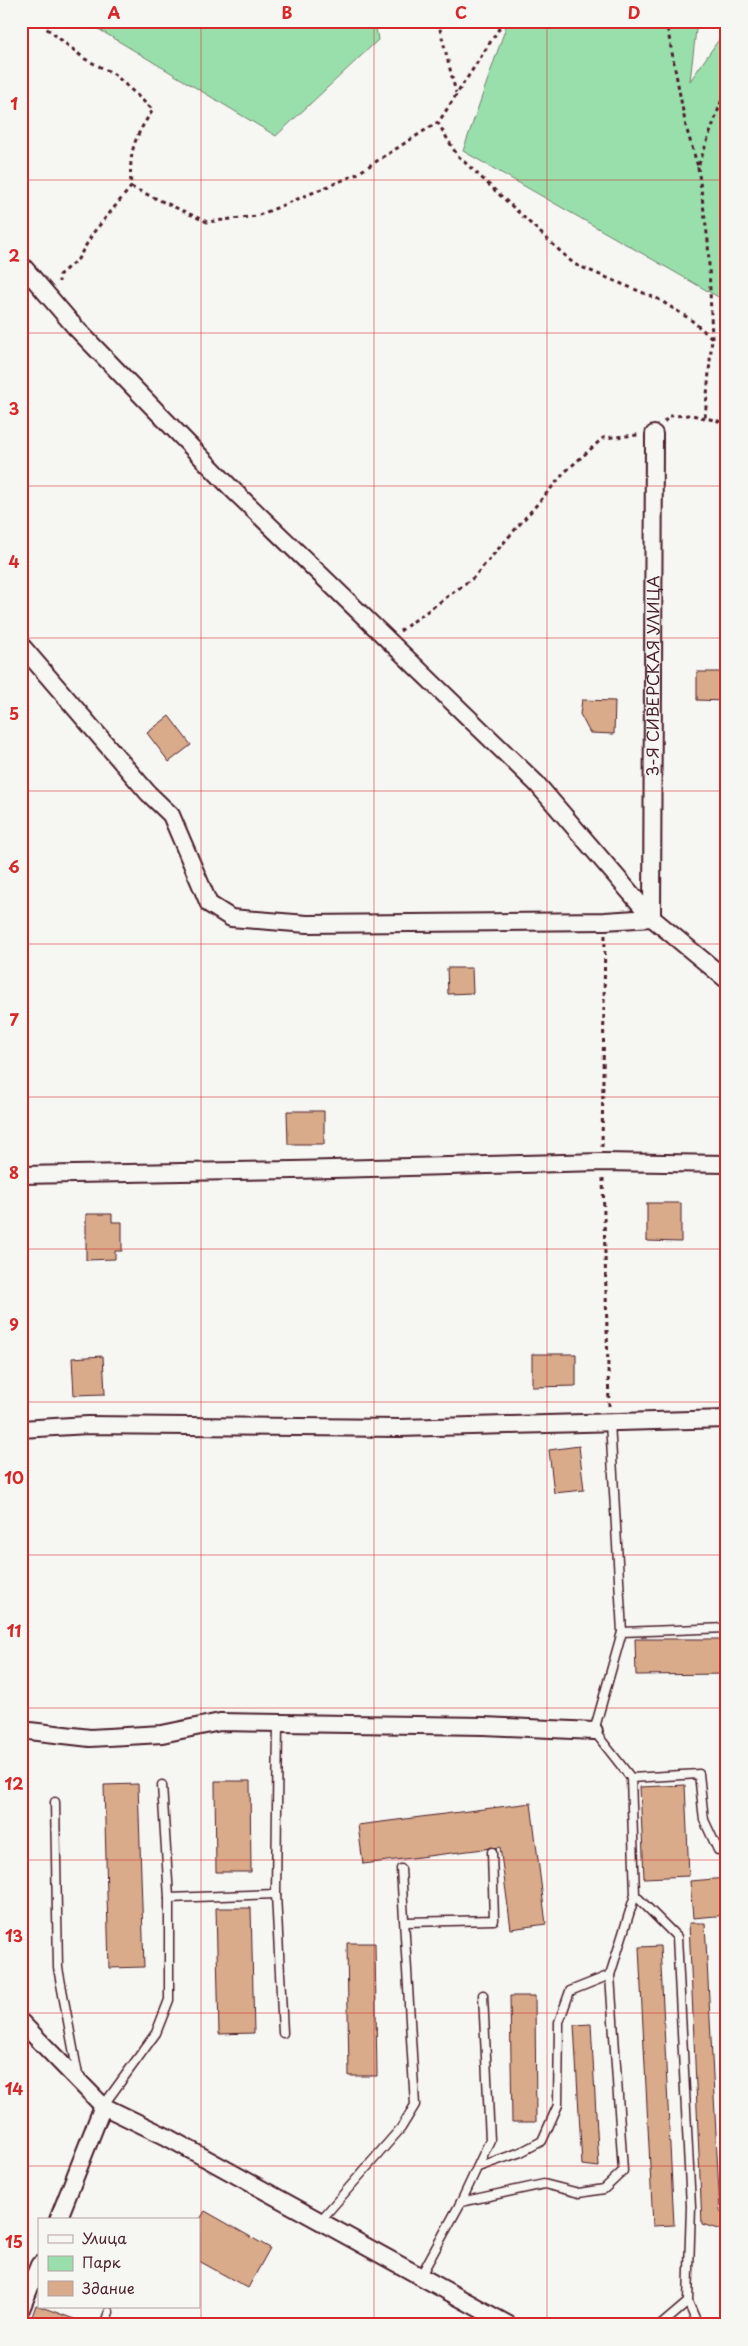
<svg xmlns="http://www.w3.org/2000/svg" width="748" height="2346" font-family="'Playpen Sans',sans-serif">
  <rect width="100%" height="100%" fill="#f6f6f2"/>
  <filter id="ink" filterUnits="userSpaceOnUse"><feTurbulence type="fractalNoise" baseFrequency=".02" numOctaves="2"/><feDisplacementMap in="SourceGraphic" scale="10" xChannelSelector="R" yChannelSelector="G"/><feConvolveMatrix kernelMatrix="1 2 1 2 8 2 1 2 1" color-interpolation-filters="sRGB"/></filter>
  <g filter="url(#ink)">
    <!-- green -->
    <g fill="#99dfac" stroke="#727f6c">
      <path d="M 85,21 L 375,21 L 378,40 L 276,136 Z"/>
      <path d="M 508,21 L 697,21 L 690,81 L 727,28 L 727,302 L 463,151 Z"/>
    </g>
    <!-- building -->
    <g fill="#d9ab8a" stroke="#4a1f2b">
      <path d="M 697,672 L 724,672 L 724,701 L 697,700 Z"/>
      <path d="M 582,700 L 615,701 L 614,734 L 590,733 L 580,714 Z"/>
      <path d="M 169,716 L 191,745 L 169,762 L 147,733 Z"/>
      <path d="M 447,968 L 472,968 L 473,993 L 448,994 Z"/>
      <path d="M 287,1111 L 324,1111 L 324,1144 L 288,1144 Z"/>
      <path d="M 647,1203 L 681,1203 L 681,1242 L 647,1241 Z"/>
      <path d="M 86,1214 L 112,1214 L 112,1222 L 122,1222 L 122,1251 L 115,1251 L 115,1259 L 86,1260 Z"/>
      <path d="M 532,1354 L 576,1354 L 576,1386 L 532,1387 Z"/>
      <path d="M 103,1356 L 105,1394 L 74,1395 L 72,1358 Z"/>
      <path d="M 579,1446 L 584,1490 L 554,1493 L 549,1450 Z"/>
      <path d="M 635,1639 L 727,1639 L 727,1674 L 636,1675 Z"/>
      <path d="M 215,1781 L 250,1781 L 251,1872 L 216,1872 Z"/>
      <path d="M 138,1784 L 144,1967 L 109,1968 L 104,1785 Z"/>
      <path d="M 685,1785 L 689,1876 L 644,1878 L 640,1787 Z"/>
      <path d="M 531,1803 L 546,1924 L 511,1929 L 500,1847 L 363,1864 L 358,1825 Z"/>
      <path d="M 727,1878 L 727,1915 L 693,1918 L 690,1881 Z"/>
      <path d="M 216,1908 L 251,1908 L 254,2033 L 219,2034 Z"/>
      <path d="M 689,1923 L 705,1923 L 720,2211 L 727,2214 L 727,2232 L 702,2224 Z"/>
      <path d="M 347,1943 L 375,1943 L 377,2076 L 349,2076 Z"/>
      <path d="M 660,1946 L 674,2225 L 653,2226 L 639,1947 Z"/>
      <path d="M 510,1996 L 535,1996 L 536,2122 L 512,2122 Z"/>
      <path d="M 591,2024 L 599,2167 L 582,2165 L 574,2025 Z"/>
      <path d="M 205,2211 L 270,2248 L 248,2288 L 199,2261 L 199,2221 Z"/>
      <path d="M 36,2305 L 85,2323 L 85,2325 L 29,2325 Z"/>
    </g>
    <g fill="none" stroke-linecap="round" stroke-linejoin="round">
      <!-- lane casing -->
      <g stroke="#4a1f2b" stroke-width="11">
        <g id="lane">
          <path d="M 610,1422 L 622,1632"/>
          <path d="M 727,1628 L 622,1632 L 594,1731 L 631,1778 L 699,1774 L 704,1820 L 718,1850 L 727,1849"/>
          <path d="M 278,1724 L 276,1894 L 283,2033"/>
          <path d="M 55,1802 L 58,1968 L 78,2075"/>
          <path d="M 635,1895 L 677,1937 L 691,2206 L 688,2302 L 661,2325"/>
          <path d="M 169,1898 L 276,1894"/>
          <path d="M 406,1922 L 494,1920 L 492,1852"/>
          <path d="M 103,2106 L 156,2033 L 169,2000 L 169,1898 L 162,1785"/>
          <path d="M 478,2167 L 521,2152 L 542,2141 L 558,2105 L 559,2022 L 570,1991 L 610,1975"/>
          <path d="M 461,2202 L 490,2140 L 483,1995"/>
          <path d="M 320,2221 L 401,2128 L 415,2105 L 401,1869"/>
          <path d="M 420,2277 L 461,2202 L 544,2184 L 579,2193 L 604,2189 L 623,2171 L 610,1975 L 635,1895 L 631,1778"/>
          <path d="M 688,2302 L 698,2325"/>
          <path d="M 104,2325 L 109,2312"/>
        </g>
      </g>
      <!-- street casing -->
      <g stroke="#4a1f2b" stroke-width="20">
        <g id="street">
          <path d="M 21,264 L 75,327 L 232,489 L 537,784 L 652,918 L 727,980"/>
          <path d="M 21,645 L 148,793 L 171,815 L 209,904 L 231,918 L 307,924 L 605,921 L 652,918"/>
          <path id="s1" d="M 652,918 L 654,434"/>
          <path d="M 21,1175 L 294,1170 L 602,1162 L 727,1164"/>
          <path d="M 21,1429 L 88,1425 L 400,1428 L 727,1419"/>
          <path d="M 21,1730 L 90,1738 L 162,1734 L 220,1722 L 484,1726 L 594,1731"/>
          <path d="M 21,2022 L 103,2106"/>
          <path d="M 58,2220 L 103,2106 L 165,2136 L 509,2325"/>
          <path d="M 21,2309 L 39,2265"/>
        </g>
      </g>
      <!-- path -->
      <g stroke="#4a1f2b" stroke-width="3" stroke-dasharray="4 4" stroke-linecap="butt">
        <path d="M 47,21 L 46,28 L 85,59 L 114,74 L 153,110 C 133,139 129,152 131,187 L 93,233 L 78,259 L 59,275 L 59,282"/>
        <path d="M 438,21 L 456,93"/>
        <path d="M 504,21 L 438,123 L 457,155 L 574,264 L 658,299 L 690,319 L 712,338 L 705,418"/>
        <path d="M 666,21 L 686,127 L 698,167 L 727,85"/>
        <path d="M 698,167 L 708,241 L 712,338"/>
        <path d="M 131,187 L 207,222 L 257,216 L 355,175 L 438,122"/>
        <path d="M 664,422 L 669,416 L 692,415 L 727,423"/>
        <path d="M 400,631 L 473,578 L 566,471 L 603,438 L 638,435"/>
        <path d="M 602,1147 L 605,935"/>
        <path d="M 603,1178 L 609,1406"/>
      </g>
      <!-- lane -->
      <use href="#lane" stroke="#f6f6f2" stroke-width="8"/>
      <!-- street -->
      <use href="#street" stroke="#f6f6f2" stroke-width="16"/>
    </g>
  </g>
  <!-- grid -->
  <path fill="none" stroke="#d62828" stroke-width="1" stroke-opacity="0.55" d="M 201,21 L 201,2325M 374,21 L 374,2325M 547,21 L 547,2325M 21,180 L 727,180M 21,333 L 727,333M 21,486 L 727,486M 21,638 L 727,638M 21,791 L 727,791M 21,944 L 727,944M 21,1097 L 727,1097M 21,1249 L 727,1249M 21,1402 L 727,1402M 21,1555 L 727,1555M 21,1708 L 727,1708M 21,1860 L 727,1860M 21,2013 L 727,2013M 21,2166 L 727,2166"/>
  <g text-anchor="middle" stroke-width="5" stroke-linejoin="round" paint-order="stroke">
    <!-- street labels -->
    <g font-size="16" fill="#4a1f2b" stroke="#f6f6f2">
      <text dy="6" stroke="none"><textPath href="#s1" startOffset="242">3-Я СИВЕРСКАЯ УЛИЦА</textPath></text>
    </g>
  </g>
  <!-- margin -->
  <rect width="748" height="2346" fill="none" stroke="#f6f6f2" stroke-width="55"/>
  <!-- legend -->
  <rect x="38" y="2218" width="162" height="90" fill="#f6f6f2" stroke="#b1a0a2"/>
  <rect x="48" y="2235" width="25" height="8" fill="#f6f6f2" stroke="#b1a0a2"/>
  <text x="82" y="2244" font-size="15" fill="#4a1f2b">Улица</text>
  <rect x="48" y="2256" width="25" height="15" fill="#99dfac" stroke="#b1a0a2"/>
  <text x="82" y="2268" font-size="15" fill="#4a1f2b">Парк</text>
  <rect x="48" y="2281" width="25" height="15" fill="#d9ab8a" stroke="#b1a0a2"/>
  <text x="82" y="2294" font-size="15" fill="#4a1f2b">Здание</text>
  <rect x="28" y="28" width="692" height="2290" fill="none" stroke="#d62828" stroke-width="2"/>
  <g font-size="16" text-anchor="middle" font-weight="bold" fill="#d62828">
    <text x="114" y="19">A</text>
    <text x="287" y="19">B</text>
    <text x="461" y="19">C</text>
    <text x="634" y="19">D</text>
    <text x="14" y="110">1</text>
    <text x="14" y="262">2</text>
    <text x="14" y="415">3</text>
    <text x="14" y="568">4</text>
    <text x="14" y="720">5</text>
    <text x="14" y="873">6</text>
    <text x="14" y="1026">7</text>
    <text x="14" y="1179">8</text>
    <text x="14" y="1331">9</text>
    <text x="14" y="1484">10</text>
    <text x="14" y="1637">11</text>
    <text x="14" y="1790">12</text>
    <text x="14" y="1942">13</text>
    <text x="14" y="2095">14</text>
    <text x="14" y="2248">15</text>
  </g>
</svg>
